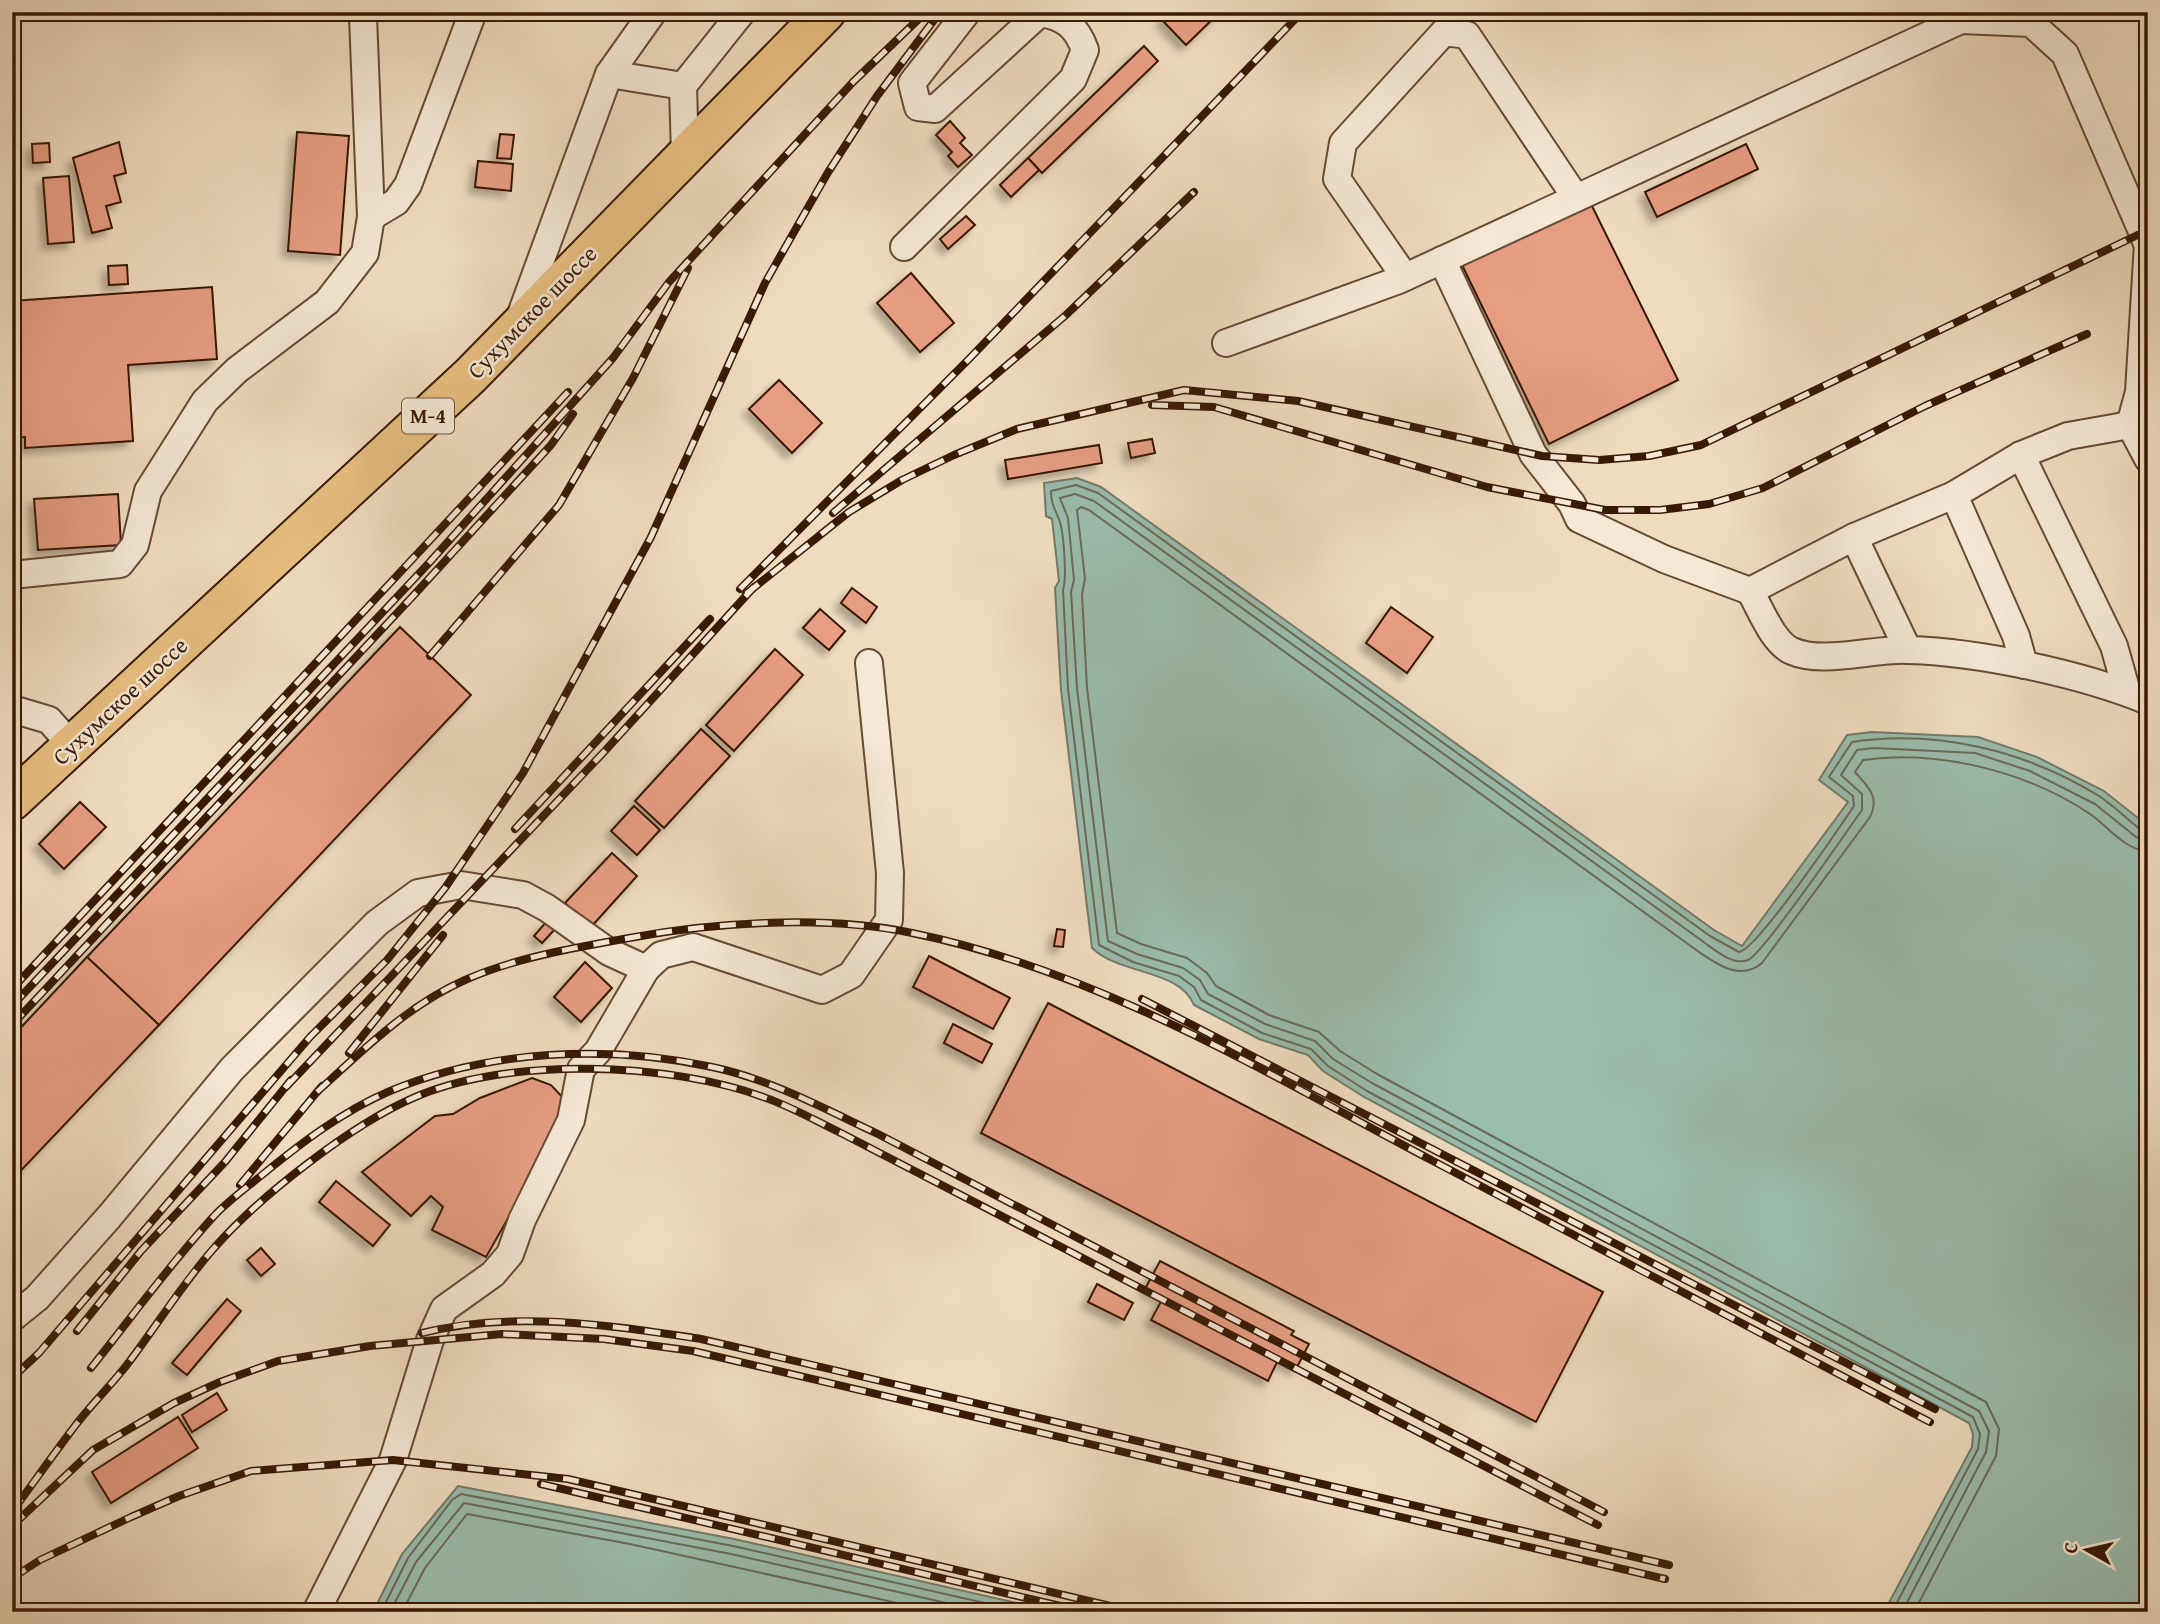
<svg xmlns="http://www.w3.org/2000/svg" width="2160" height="1624" font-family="'Gentium Book Plus',serif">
  <defs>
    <filter id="shadow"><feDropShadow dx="-6" dy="6" stdDeviation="3.5" flood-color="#0004"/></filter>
  </defs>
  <rect width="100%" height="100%" fill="#efdcbf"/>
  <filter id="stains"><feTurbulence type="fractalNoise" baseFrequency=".00286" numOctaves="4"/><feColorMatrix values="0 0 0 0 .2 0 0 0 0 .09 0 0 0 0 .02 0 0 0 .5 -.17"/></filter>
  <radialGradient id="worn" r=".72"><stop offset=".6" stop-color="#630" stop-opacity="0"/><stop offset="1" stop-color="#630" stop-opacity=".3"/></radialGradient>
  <!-- water -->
  <g fill="#9abcad" stroke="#727b6a" stroke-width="2">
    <path d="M 1077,478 L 1101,487 L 1714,930 L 1742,946 L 1848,802 L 1819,780 L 1847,735 L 1872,732 L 1978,737 L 2037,757 L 2104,791 L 2148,826 L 2148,1612 L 1884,1612 L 1972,1447 L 1973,1434 L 1969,1423 L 1364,1097 L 1323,1071 L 1308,1055 L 1259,1039 L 1194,1005 C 1180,969 1120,975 1092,948 L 1061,690 L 1055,588 L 1059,581 L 1052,519 L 1046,516 L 1044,483 Z"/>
    <path d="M 458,1486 L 734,1539 L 1057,1612 L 373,1612 L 402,1554 Z"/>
  </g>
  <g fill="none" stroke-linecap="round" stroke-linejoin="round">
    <!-- shore -->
    <g stroke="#686a59" stroke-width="2">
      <path d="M 381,1612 L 408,1558 L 452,1500 L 461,1494 L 733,1546 L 1025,1612"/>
      <path d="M 390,1612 L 416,1562 L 464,1503 L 731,1554 L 986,1612"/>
      <path d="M 402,1612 L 425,1568 L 467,1514 L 630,1544 L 938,1612"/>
      <path d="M 1892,1612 L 1978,1449 L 1980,1434 L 1973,1417 L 1367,1091 L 1328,1066 L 1311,1049 L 1262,1033 L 1201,1000 L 1194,987 L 1179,976 L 1133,962 L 1099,945 L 1068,689 L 1063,590 C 1067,579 1064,528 1058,517 C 1054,507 1051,503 1051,491 L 1076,485 L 1098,493 L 1710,936 L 1739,952 C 1755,952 1840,827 1854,806 L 1853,796 L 1829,777 L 1852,742 C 1938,729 2026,751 2099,796 C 2114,806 2127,819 2141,830 L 2148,831"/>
      <path d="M 1902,1612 L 1986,1452 L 1989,1431 L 1979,1411 L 1372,1083 L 1333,1059 L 1315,1041 L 1265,1024 L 1208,994 L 1200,980 L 1183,968 L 1137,954 L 1108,941 L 1077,688 L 1071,592 L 1074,580 L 1068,518 L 1060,498 L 1075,494 L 1094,501 L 1705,943 C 1716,951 1734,966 1748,960 C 1763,954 1847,831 1862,810 L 1862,794 L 1841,775 L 1857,750 L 1874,748 L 1975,753 L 2030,771 L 2095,804 L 2136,837 L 2148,840"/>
      <path d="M 1914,1612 L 1996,1456 L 1999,1429 L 1986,1402 L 1377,1074 L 1340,1051 L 1319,1032 L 1269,1015 L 1216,986 L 1207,973 L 1187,958 L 1141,944 L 1117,933 L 1087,688 L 1082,594 L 1085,579 L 1077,510 L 1081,507 L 1089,510 L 1699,952 C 1718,965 1741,981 1762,963 L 1870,817 C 1880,796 1868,787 1855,772 L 1863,760 C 1938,749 2028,772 2090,814 C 2108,826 2124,850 2148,851"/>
    </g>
  </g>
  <!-- building -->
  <g fill="#e79d82" stroke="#371905" stroke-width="2" filter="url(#shadow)">
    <path d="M 1169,12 L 1220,12 L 1186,45 L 1162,20 Z"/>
    <path d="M 1144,46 L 1158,61 L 1042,173 L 1028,158 Z"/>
    <path d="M 950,121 L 965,138 L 960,143 L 972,155 L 958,167 L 948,156 L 952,152 L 936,135 Z"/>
    <path d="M 297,132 L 349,136 L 340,255 L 288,251 Z"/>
    <path d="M 500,134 L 514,135 L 511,159 L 497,158 Z"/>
    <path d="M 119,142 L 126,173 L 114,176 L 121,202 L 106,206 L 112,228 L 92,233 L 73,158 Z"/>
    <path d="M 49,143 L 50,162 L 33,163 L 32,144 Z"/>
    <path d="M 1746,144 L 1758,169 L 1657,217 L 1645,192 Z"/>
    <path d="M 1028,158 L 1039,170 L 1011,197 L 1000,185 Z"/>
    <path d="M 478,161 L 513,164 L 511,191 L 475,187 Z"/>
    <path d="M 69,176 L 74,242 L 48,244 L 43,178 Z"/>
    <path d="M 1590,202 L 1678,380 L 1549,444 L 1462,265 Z"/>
    <path d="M 966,216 L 975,225 L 948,249 L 940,239 Z"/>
    <path d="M 127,265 L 128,284 L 109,285 L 108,266 Z"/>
    <path d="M 911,273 L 954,323 L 920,352 L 877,303 Z"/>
    <path d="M 212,287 L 217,359 L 128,365 L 133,441 L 25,448 L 25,437 L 12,438 L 12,301 Z"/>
    <path d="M 779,380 L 822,423 L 792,453 L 749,409 Z"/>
    <path d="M 1152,439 L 1155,453 L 1131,458 L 1128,443 Z"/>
    <path d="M 1099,445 L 1102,463 L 1008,479 L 1005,460 Z"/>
    <path d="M 118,494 L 121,545 L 38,550 L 34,499 Z"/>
    <path d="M 852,588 L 877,607 L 866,623 L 841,603 Z"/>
    <path d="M 1391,607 L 1433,637 L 1407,673 L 1366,643 Z"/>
    <path d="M 820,609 L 845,631 L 829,650 L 803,628 Z"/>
    <path d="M 400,627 L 471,695 L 159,1025 L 87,957 Z"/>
    <path d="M 775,649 L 803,675 L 734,751 L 706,725 Z"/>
    <path d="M 701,729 L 730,756 L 664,828 L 635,801 Z"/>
    <path d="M 80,802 L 106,827 L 64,869 L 39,844 Z"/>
    <path d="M 634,806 L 660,830 L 637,855 L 611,831 Z"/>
    <path d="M 612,853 L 637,876 L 591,927 L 565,903 Z"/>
    <path d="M 547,921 L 556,928 L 542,943 L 534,936 Z"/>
    <path d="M 1057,929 L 1065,930 L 1063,947 L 1054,946 Z"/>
    <path d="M 929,956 L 1010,998 L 993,1029 L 913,987 Z"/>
    <path d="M 87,957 L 159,1025 L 12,1180 L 12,1037 Z"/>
    <path d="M 585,962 L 612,988 L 581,1022 L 554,997 Z"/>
    <path d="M 1048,1003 L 1603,1292 L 1536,1422 L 981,1133 Z"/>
    <path d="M 953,1024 L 992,1044 L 982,1063 L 944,1043 Z"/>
    <path d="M 532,1078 L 551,1085 L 568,1103 L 531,1178 L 486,1257 L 432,1230 L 443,1207 L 431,1196 L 411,1216 L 362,1172 L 435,1116 L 453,1114 L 480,1098 Z"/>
    <path d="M 336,1181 L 390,1225 L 373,1246 L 319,1202 Z"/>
    <path d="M 261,1248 L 275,1264 L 261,1276 L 247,1260 Z"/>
    <path d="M 1160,1261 L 1294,1331 L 1291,1335 L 1309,1344 L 1296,1369 L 1278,1360 L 1268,1381 L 1151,1320 L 1163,1298 L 1145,1289 Z"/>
    <path d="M 1097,1284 L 1133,1303 L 1124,1320 L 1088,1302 Z"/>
    <path d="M 227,1299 L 241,1311 L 187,1375 L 172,1363 Z"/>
    <path d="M 217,1393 L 227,1410 L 192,1432 L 182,1415 Z"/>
    <path d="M 178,1417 L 198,1448 L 111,1503 L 92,1472 Z"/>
  </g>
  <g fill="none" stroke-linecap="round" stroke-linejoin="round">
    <!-- minor casing -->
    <g stroke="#654a34" stroke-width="30">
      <g id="minor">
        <path d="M 1961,20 L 2031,23 L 2065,54 L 2147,243"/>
        <path d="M 609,74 L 683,86"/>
        <path d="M 685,156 L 683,86 L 742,12"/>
        <path d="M 371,217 L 396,202 L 408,185 L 473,12"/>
        <path d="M 2148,243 L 2139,392 L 2130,425 L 2148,459"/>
        <path d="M 904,247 L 1073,79 L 1085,50 C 1077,27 1064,16 1040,13 L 935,109 L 918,107 L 912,83 L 967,12"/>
        <path d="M 1442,260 L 1533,454 L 1572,504 L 1579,519 L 1664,559 L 1750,591 L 1854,537 L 1954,495 L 2021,455 L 2068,436 L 2130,425"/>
        <path d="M 1405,277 L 1337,179 L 1343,143 L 1444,32 L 1467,35 L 1576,198"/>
        <path d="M 520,317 L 609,74 L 653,12"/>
        <path d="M 1226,343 L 1399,280 L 1961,20 L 1957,12"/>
        <path d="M 2021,455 L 2114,646 L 2127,692"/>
        <path d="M 1954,495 L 2016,636 L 2024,665"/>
        <path d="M 1854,537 L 1908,650"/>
        <path d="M 12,575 L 120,564 L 135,545 L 148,491 L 205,401 L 237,370 L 327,302 L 365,253 L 371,217 L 363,17"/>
        <path d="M 1750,591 C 1760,608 1773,643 1792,651 C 1823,665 1874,648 1909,650 C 1980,652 2082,674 2148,701"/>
        <path d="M 12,709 L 49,720 L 72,746"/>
        <path d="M 12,1318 L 37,1298 L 109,1217 L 232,1069 L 377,923 L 418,893 L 461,885 L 523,895 L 547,908 L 609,952 L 646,969"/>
        <path d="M 316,1612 L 393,1460 L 430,1340 L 444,1309 L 493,1274 L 510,1254 L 522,1220 L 571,1120 L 581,1069 L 598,1051 L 646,969 L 661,955 L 693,947 L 822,990 L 851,975 L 889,920 L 890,873 L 869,663"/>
      </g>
    </g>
    <!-- highway casing -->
    <g stroke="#371905" stroke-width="42">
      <path id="highway" d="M 12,801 L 470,376 L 826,12"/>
    </g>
    <!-- minor -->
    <use href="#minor" stroke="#f5e8d5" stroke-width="26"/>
    <!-- highway -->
    <use href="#highway" stroke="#e8be80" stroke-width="38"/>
    <!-- rail casing -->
    <g stroke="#371905" stroke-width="8">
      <g id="rail">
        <path d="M 1152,405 L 1214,407 L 1487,487 L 1605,510 L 1660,510 L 1709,504 L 1763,488 L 1925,406 L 2087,334"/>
        <path d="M 833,513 L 1066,315 L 1194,192"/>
        <path d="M 740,589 L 969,359 L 1302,12"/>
        <path d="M 746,594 L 849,512 L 902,480 L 954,455 L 1017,429 L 1184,390 L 1298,401 L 1542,456 L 1599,460 L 1649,456 L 1701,445 L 2148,230"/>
        <path d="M 430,656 L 559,505 L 633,378 L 688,268"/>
        <path d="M 515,829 L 710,619"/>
        <path d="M 12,989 L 568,392"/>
        <path d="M 1142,999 L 1935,1409"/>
        <path d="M 12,1006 L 428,564 L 613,358 L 669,282 L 853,82 L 926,12"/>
        <path d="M 12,1025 L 413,596 L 551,445 L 573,414"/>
        <path d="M 349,1053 L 443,935"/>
        <path d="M 286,1087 L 603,753 L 754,587"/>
        <path d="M 317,1092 C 362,1051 408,1005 465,980 C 517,957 574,948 629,938 C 713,922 828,915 912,933 C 1099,971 1266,1073 1433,1161 C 1598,1248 1764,1335 1930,1422"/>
        <path d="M 240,1185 L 322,1086"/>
        <path d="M 77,1331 L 141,1251 L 225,1162 L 291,1080"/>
        <path d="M 422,1333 C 514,1310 608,1325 701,1339 L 1669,1565"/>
        <path d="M 91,1368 C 131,1318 170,1264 214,1216 C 228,1201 246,1188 262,1175 C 301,1143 343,1111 390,1091 C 488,1050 608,1044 712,1067 C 770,1079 825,1109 878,1134 L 1604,1512"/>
        <path d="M 12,1378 L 39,1353 L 310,1037 L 387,960 L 445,888 L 523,773 L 651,537 L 765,283 L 827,174 L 877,96 L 940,12"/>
        <path d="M 541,1484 L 1086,1612"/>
        <path d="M 12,1512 C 34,1482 55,1452 78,1422 C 93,1403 111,1385 126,1366 C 156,1327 182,1284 215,1247 C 260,1196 351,1125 413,1098 C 507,1056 671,1062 766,1098 C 792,1107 818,1122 843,1134 L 1598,1525"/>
        <path d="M 12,1526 L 93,1450 L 174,1403 L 220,1382 L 278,1361 L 370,1346 L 502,1334 L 604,1339 L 693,1351 L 1665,1579"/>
        <path d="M 12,1578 L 40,1560 L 131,1517 L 179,1496 L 251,1471 L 393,1460 L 568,1479 L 1136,1612"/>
      </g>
    </g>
    <!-- rail -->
    <use href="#rail" stroke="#f5e8d5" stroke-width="5" stroke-dasharray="16" stroke-linecap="butt"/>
  </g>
  <g text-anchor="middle" stroke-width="5" stroke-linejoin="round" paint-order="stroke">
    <!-- shield labels -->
    <rect fill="#f5e8d5" stroke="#705743" stroke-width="2" x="402" y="398.5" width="52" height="35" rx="5"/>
    <g font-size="21" font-weight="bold" fill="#371905">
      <text x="428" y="423">М-4</text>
    </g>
    <!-- street labels -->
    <g font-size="23" fill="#371905" stroke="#f5e8d5">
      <text transform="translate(532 312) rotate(-46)" y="8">Сухумское шоссе</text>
      <text transform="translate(120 701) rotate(-43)" y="8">Сухумское шоссе</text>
    </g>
  </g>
  <!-- margin -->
  <rect width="2160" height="1624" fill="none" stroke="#efdcbf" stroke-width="42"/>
  <rect x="14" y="14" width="2132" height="1596" fill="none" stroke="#371905" stroke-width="3.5"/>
  <rect x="21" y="21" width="2118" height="1582" fill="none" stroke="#371905" stroke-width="2"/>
  <!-- north arrow -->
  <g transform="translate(2087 1550) rotate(278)" stroke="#f5e8d5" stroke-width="5" paint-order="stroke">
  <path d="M0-5L12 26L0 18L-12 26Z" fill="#371905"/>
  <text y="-10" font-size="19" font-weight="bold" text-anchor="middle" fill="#371905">С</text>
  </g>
  <rect width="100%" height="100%" filter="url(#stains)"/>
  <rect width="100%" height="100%" fill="url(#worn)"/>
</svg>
